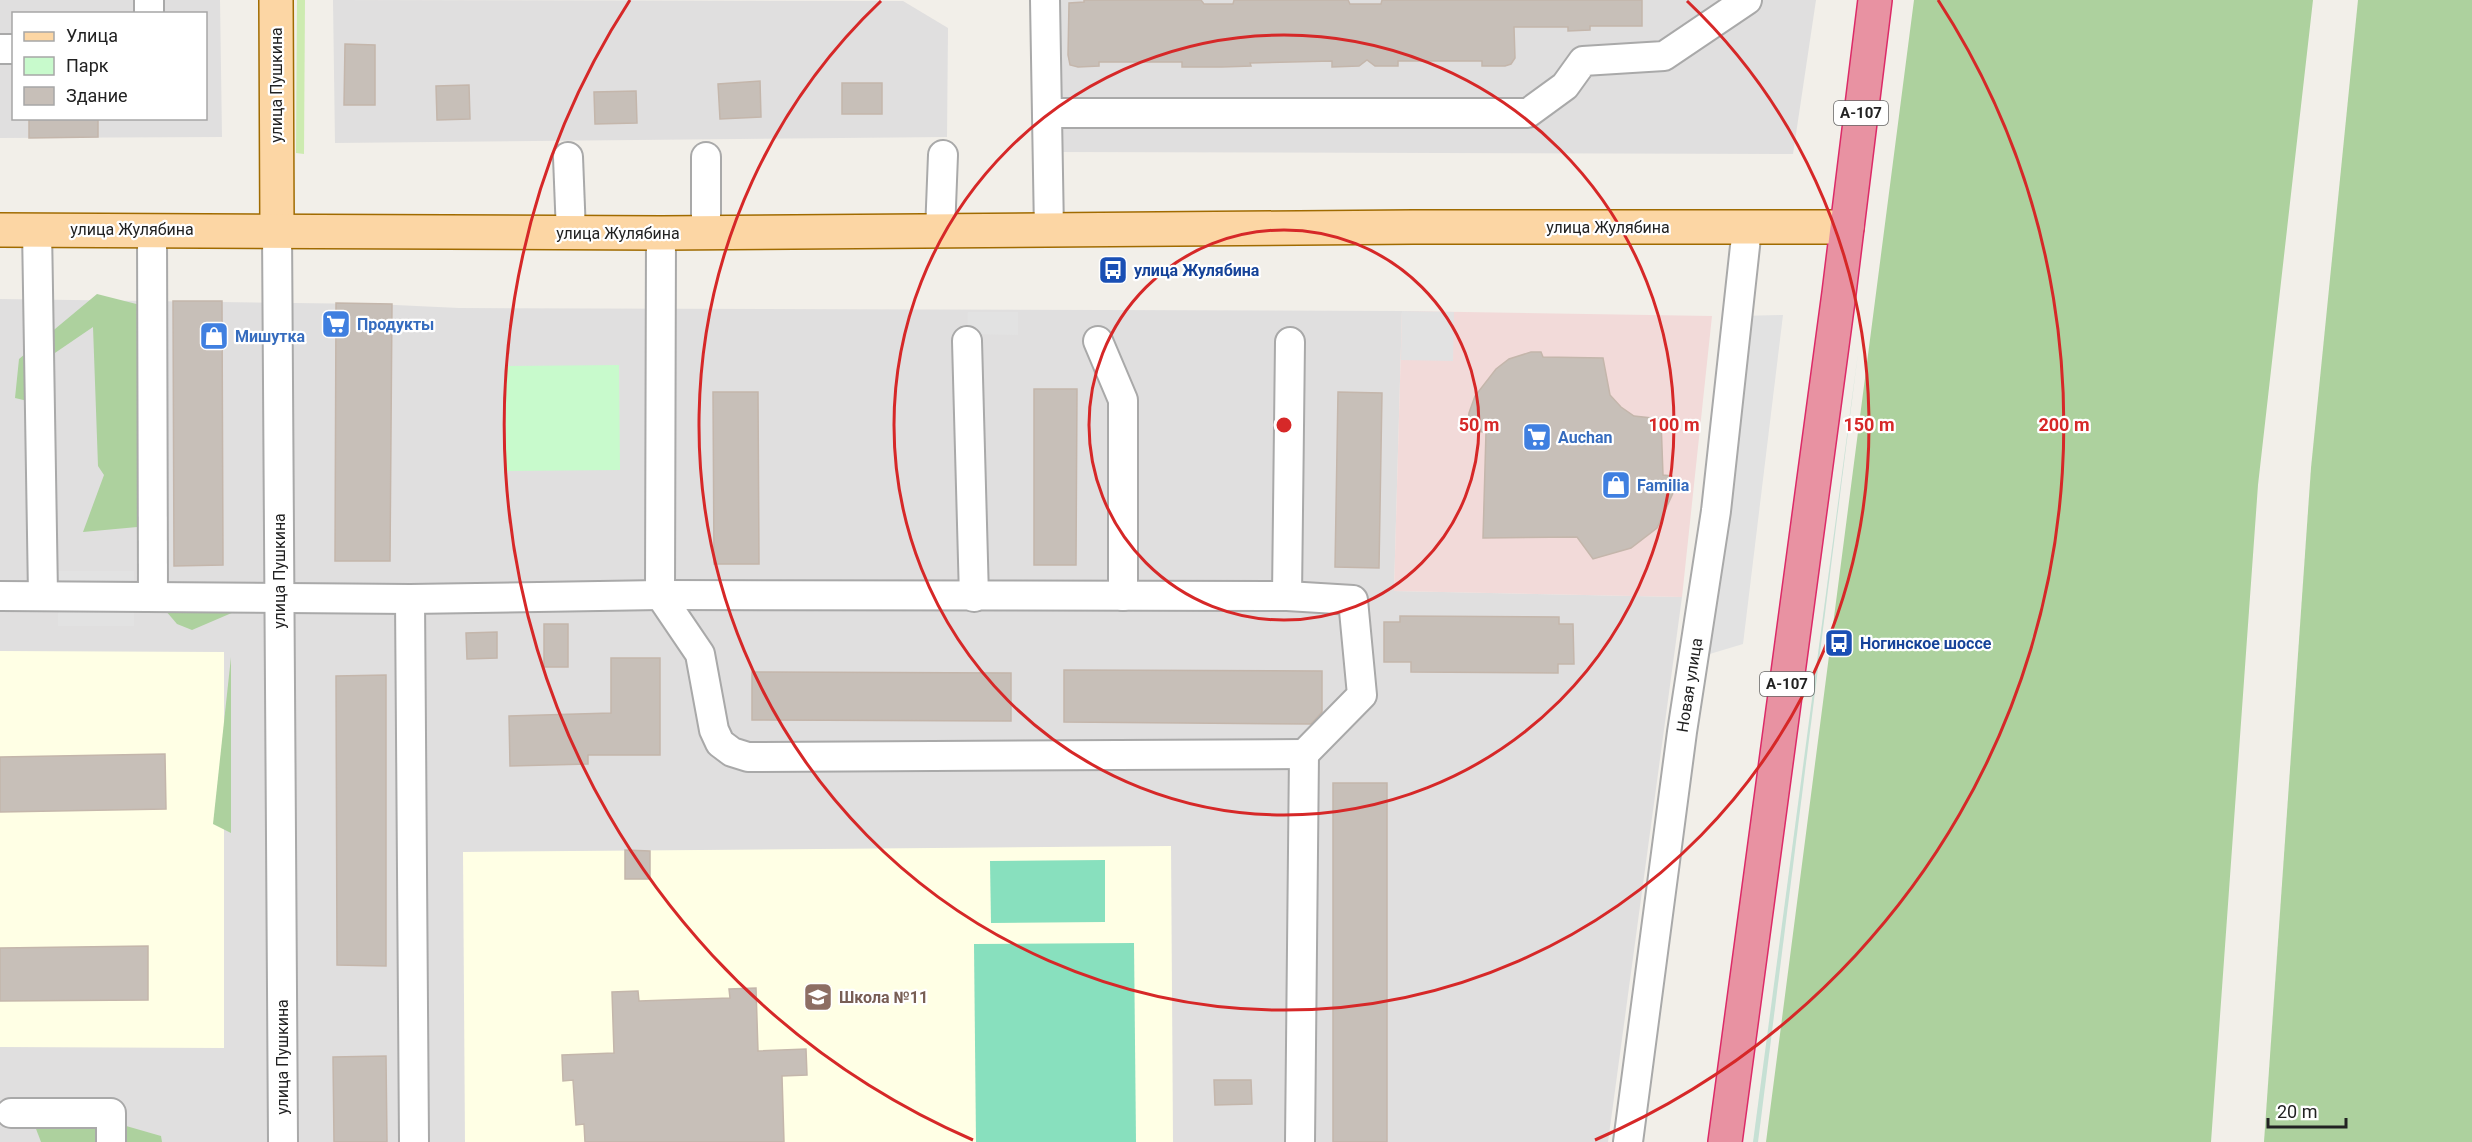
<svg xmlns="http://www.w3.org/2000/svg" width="2472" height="1142" font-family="Roboto,sans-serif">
  <rect width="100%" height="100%" fill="#f2efe9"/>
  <!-- residential -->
  <g fill="#e0dfdf" fill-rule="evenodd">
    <path d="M 0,0 L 220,0 L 222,137 L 0,138 ZM 14,14 L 206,14 L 206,118 L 14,118 Z"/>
    <path d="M 333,0 L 903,1 L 948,28 L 947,137 L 335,143 Z"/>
    <path d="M 1055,0 L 1816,0 L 1793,154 L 1056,152 Z"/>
    <path d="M 0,299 L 374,304 L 459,308 L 1402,311 L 1394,591 L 1682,597 L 1608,1142 L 0,1142 Z"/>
  </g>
  <!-- commercial -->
  <path fill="#f2dad9" d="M 1402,311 L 1712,316 L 1682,597 L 1394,591 Z"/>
  <!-- education -->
  <g fill="#ffffe5">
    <path d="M 0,651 L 224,652 L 224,1048 L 0,1047 Z"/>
    <path d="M 1171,846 L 1173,1142 L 465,1142 L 463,852 Z"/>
  </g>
  <!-- grass -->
  <path fill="#cdebb0" d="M 297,0 L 305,0 L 304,154 L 296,153 Z"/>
  <!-- forest -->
  <g fill="#add19e">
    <path d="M 1914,0 L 2313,0 L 2258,485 L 2211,1142 L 1766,1142 Z"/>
    <path d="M 2358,0 L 2472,0 L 2472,1142 L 2264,1142 L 2311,468 Z"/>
    <path d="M 97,294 L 160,310 L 159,525 L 83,532 L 104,475 L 98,466 L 93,327 L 49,357 L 53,407 L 15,398 L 19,359 Z"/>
    <path d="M 201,588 L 234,612 L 192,630 L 177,624 L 160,604 Z"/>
    <path d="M 231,657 L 231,833 L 213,824 Z"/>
    <path d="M 30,1113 L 81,1113 L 161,1136 L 162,1142 L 41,1142 Z"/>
  </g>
  <!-- wetland -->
  <path fill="#c6e0d4" d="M 1858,353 L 1758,1142 L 1753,1142 Z"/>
  <!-- park -->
  <path fill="#c8facc" d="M 619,365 L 620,470 L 506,471 L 505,366 Z"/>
  <!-- pitch -->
  <g fill="#88e0be">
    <path d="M 1105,860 L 1105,922 L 991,923 L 990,861 Z"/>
    <path d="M 1134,943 L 1136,1142 L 976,1142 L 974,944 Z"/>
  </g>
  <!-- parking -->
  <g fill="#e2e2e2">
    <path d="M 1402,311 L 1454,312 L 1453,361 L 1401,360 Z"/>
    <path d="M 968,312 L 1018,312 L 1018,335 L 967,334 Z"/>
    <path d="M 1783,315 L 1743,644 L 1703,656 L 1738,316 Z"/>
    <rect x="58" y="571" width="76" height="55"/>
  </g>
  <!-- building -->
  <g fill="#c7bfb8" stroke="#c4b6ab" stroke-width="1.5">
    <path d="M 1084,0 L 1201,0 L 1204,4 L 1233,4 L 1234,0 L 1348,0 L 1350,4 L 1381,4 L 1382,0 L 1642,0 L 1642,26 L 1590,26 L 1590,30 L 1568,31 L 1568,27 L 1514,27 L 1515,58 L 1511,64 L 1505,66 L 1482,66 L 1482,61 L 1398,61 L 1398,66 L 1375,66 L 1367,60 L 1359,66 L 1332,67 L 1332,61 L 1250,63 L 1251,66 L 1222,67 L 1182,67 L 1182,62 L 1099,62 L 1099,66 L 1078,67 L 1070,65 L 1068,55 L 1069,3 L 1084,2 Z"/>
    <path d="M 345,44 L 375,45 L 375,105 L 344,105 Z"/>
    <path d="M 760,81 L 761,117 L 720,119 L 718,84 Z"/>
    <rect x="842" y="83" width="40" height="31"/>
    <path d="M 469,85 L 470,119 L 437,120 L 436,86 Z"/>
    <path d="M 636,91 L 637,123 L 595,124 L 594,92 Z"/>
    <path d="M 29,118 L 98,118 L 98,137 L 29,138 Z"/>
    <path d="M 173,301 L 222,301 L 223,565 L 174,566 Z"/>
    <path d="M 336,303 L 392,304 L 390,561 L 335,561 Z"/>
    <path d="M 1531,352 L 1541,352 L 1543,357 L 1603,358 L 1610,395 L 1621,407 L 1634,416 L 1661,419 L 1663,475 L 1672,476 L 1673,493 L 1657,528 L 1631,548 L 1593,559 L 1577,537 L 1483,538 L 1486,432 L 1467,431 L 1469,413 L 1475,396 L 1496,369 L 1509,359 Z"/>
    <path d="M 1034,389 L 1077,389 L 1076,565 L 1034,565 Z"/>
    <path d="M 713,392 L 758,392 L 759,564 L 714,564 Z"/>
    <path d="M 1338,392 L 1382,393 L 1379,568 L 1335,567 Z"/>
    <path d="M 1400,616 L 1559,617 L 1559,624 L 1573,624 L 1574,664 L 1558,664 L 1558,673 L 1411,672 L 1411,662 L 1384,662 L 1384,622 L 1400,622 Z"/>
    <rect x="544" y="624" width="24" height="43"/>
    <path d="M 497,632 L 497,658 L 467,659 L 466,633 Z"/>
    <path d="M 611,658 L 660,658 L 660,755 L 588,755 L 588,764 L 510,766 L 509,716 L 611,713 Z"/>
    <path d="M 1064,670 L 1322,671 L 1322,712 L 1311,724 L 1064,722 Z"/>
    <path d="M 752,672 L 1011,673 L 1011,721 L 752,720 Z"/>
    <path d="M 386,675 L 386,966 L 337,965 L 336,676 Z"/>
    <path d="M 165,754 L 166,809 L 0,812 L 0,757 Z"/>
    <rect x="1333" y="783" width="54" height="359"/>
    <path d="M 625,850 L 650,851 L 650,879 L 625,879 Z"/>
    <path d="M 148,946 L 148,1000 L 0,1001 L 0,948 Z"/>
    <path d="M 756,988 L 758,1051 L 806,1049 L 807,1075 L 782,1076 L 784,1142 L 585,1142 L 584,1124 L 576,1125 L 573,1080 L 563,1081 L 562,1055 L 614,1053 L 612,992 L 638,991 L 639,1001 L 730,998 L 729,989 Z"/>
    <path d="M 386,1056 L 387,1142 L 334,1142 L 333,1057 Z"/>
    <path d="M 1214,1080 L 1251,1080 L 1252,1104 L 1215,1105 Z"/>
  </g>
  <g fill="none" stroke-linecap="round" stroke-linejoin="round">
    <!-- minor casing -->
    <g stroke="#a9a9a9" stroke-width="32">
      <g id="minor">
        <path d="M 149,0 L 149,14"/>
        <path d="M 1045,0 L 1049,231"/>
        <path d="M 0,49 L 14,49"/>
        <path d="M 1047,113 L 1528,113 L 1565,86 L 1583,61 L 1664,56 L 1747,0"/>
        <path d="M 568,157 L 571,233"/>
        <path d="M 706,157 L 706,232"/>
        <path d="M 37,229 L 43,595"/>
        <path d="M 152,229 L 153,596"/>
        <path d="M 277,230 L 283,1142"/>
        <path d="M 940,232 L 943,155"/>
        <path d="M 661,233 L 660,595 L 700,654 L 714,730 L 720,743 L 732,752 L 748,757 L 1304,754"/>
        <path d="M 967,341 L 974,597"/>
        <path d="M 1098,341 L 1123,400 L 1123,596"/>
        <path d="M 0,596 L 410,599 L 660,595 L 1287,596 L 1353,600 L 1362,695 L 1304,754 L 1300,1142"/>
        <path d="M 1287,596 L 1290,342"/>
        <path d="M 410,599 L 414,1142"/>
        <path d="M 11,1113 L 111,1113 L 111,1142"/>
        <path d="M 1628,1142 L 1682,732 L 1716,511 L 1747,228"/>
      </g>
    </g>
    <!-- major casing -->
    <g stroke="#a06b00" stroke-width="36">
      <g id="major">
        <path d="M 276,0 L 277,230"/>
        <path d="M 0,230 L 661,233 L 1413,227 L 1847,227"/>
      </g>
    </g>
    <!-- highway casing -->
    <g stroke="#dc2a67" stroke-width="36">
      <path id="highway" d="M 1725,1142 L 1839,293 L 1875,0"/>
    </g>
    <!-- minor -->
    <use href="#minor" stroke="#fff" stroke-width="28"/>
    <!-- major -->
    <use href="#major" stroke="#fcd6a4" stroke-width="33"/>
    <!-- highway -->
    <use href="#highway" stroke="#e892a2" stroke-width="33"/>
  </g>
  <!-- distance rings -->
  <g fill="none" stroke="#d62828" stroke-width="3">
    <circle cx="1284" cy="425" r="195"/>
    <circle cx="1284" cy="425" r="390"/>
    <path d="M1687 1A585 585 0 1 1 881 1"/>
    <path d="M973 1140A780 780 0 0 1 630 0M1938 0A780 780 0 0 1 1595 1140"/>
  </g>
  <!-- icons -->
  <defs>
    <g id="bus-square" transform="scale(1.5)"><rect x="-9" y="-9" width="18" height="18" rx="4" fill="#1a4fb4" stroke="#fff"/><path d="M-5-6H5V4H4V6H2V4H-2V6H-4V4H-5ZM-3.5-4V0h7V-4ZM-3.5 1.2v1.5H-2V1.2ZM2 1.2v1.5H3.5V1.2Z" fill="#fff"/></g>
    <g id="supermarket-square" transform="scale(1.5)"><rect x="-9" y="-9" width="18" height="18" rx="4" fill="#3f7fe0" stroke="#fff"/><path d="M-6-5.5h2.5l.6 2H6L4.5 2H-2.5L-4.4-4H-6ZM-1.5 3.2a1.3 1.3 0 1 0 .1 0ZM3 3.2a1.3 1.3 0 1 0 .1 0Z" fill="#fff"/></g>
    <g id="shop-square" transform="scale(1.5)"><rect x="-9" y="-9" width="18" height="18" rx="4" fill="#3f7fe0" stroke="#fff"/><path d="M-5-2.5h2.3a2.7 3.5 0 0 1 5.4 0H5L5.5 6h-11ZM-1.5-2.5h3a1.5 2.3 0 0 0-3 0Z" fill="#fff"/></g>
    <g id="school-square" transform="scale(1.5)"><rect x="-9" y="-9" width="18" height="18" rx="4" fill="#8d6e63" stroke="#fff"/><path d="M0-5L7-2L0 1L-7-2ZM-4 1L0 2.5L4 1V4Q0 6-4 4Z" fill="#fff"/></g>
  </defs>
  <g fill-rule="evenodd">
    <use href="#bus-square" x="1113" y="270"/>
    <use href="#supermarket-square" x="336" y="324"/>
    <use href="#shop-square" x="214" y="336"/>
    <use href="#supermarket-square" x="1537" y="437"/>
    <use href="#shop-square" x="1616" y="485"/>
    <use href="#bus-square" x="1839" y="643"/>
    <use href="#school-square" x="818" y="997"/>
  </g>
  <g text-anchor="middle" stroke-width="4.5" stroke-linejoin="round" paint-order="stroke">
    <!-- shield labels -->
    <g fill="#fff" stroke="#646464" stroke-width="1.5">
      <rect x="1834" y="101" width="54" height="24" rx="4.5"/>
      <rect x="1760" y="672" width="54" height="24" rx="4.5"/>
    </g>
    <g font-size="15" font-weight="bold" fill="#222">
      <text x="1861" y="118">А-107</text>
      <text x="1787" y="689">А-107</text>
    </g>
    <!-- street labels -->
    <g font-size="16" fill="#222" stroke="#fff">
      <text transform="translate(276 85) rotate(-90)" y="6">улица Пушкина</text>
      <text x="1608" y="233">улица Жулябина</text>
      <text x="132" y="235">улица Жулябина</text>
      <text x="618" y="239">улица Жулябина</text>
      <text transform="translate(279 571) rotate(-90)" y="6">улица Пушкина</text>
      <text transform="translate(1689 685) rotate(-81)" y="6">Новая улица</text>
      <text transform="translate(282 1057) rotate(-90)" y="6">улица Пушкина</text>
    </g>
    <!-- transit labels -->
    <g font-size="16" font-weight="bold" fill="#164399" stroke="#fff" text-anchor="start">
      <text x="1134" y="276">улица Жулябина</text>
      <text x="1860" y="649">Ногинское шоссе</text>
    </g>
    <!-- shop labels -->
    <g font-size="16" font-weight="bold" fill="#366cbe" stroke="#fff" text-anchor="start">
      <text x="357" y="330">Продукты</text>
      <text x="235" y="342">Мишутка</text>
      <text x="1558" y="443">Auchan</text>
      <text x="1637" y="491">Familia</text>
    </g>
    <!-- education labels -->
    <g font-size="16" font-weight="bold" fill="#785e54" stroke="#fff" text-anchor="start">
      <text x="839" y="1003">Школа №11</text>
    </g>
  </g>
  <circle cx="1284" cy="425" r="9" fill="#d62828" stroke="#fff" stroke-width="3"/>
  <g font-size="18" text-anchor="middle" font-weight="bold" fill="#d62828" stroke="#fff" stroke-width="4.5" stroke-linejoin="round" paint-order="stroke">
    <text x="1479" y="431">50 m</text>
    <text x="1674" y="431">100 m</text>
    <text x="1869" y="431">150 m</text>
    <text x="2064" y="431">200 m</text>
  </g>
  <!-- legend -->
  <rect x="12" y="12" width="195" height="108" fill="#ffffff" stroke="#a7a7a7" stroke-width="1.5"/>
  <rect x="24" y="32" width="30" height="9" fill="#fcd6a4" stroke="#a7a7a7" stroke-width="1.5"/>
  <text x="66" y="42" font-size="18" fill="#222222">Улица</text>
  <rect x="24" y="57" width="30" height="18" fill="#c8facc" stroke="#a7a7a7" stroke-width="1.5"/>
  <text x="66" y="72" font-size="18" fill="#222222">Парк</text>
  <rect x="24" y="87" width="30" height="18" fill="#c7bfb8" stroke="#a7a7a7" stroke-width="1.5"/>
  <text x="66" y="102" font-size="18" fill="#222222">Здание</text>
  <!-- scale -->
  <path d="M2268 1118v9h78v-9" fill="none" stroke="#222222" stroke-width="3"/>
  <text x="2277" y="1118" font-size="18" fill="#222222" stroke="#ffffff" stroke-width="4.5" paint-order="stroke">20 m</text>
</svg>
